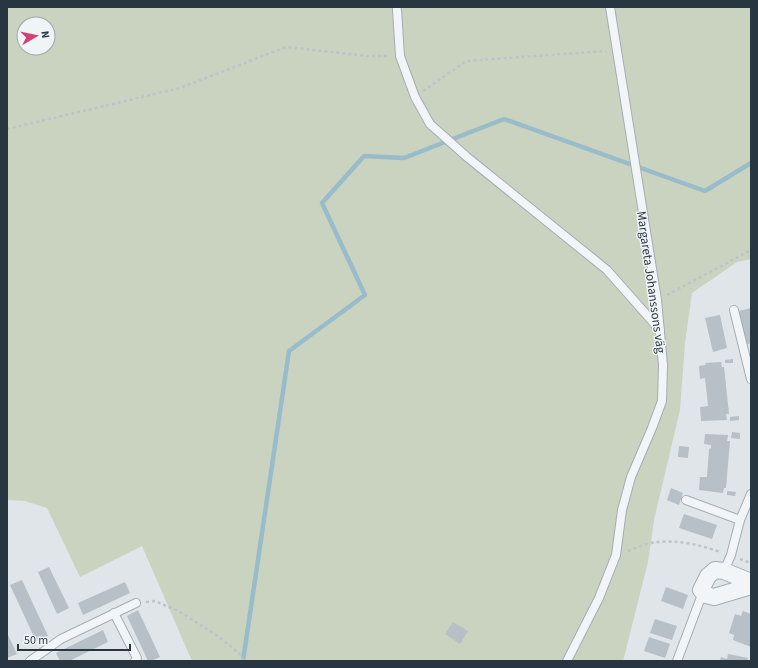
<svg xmlns="http://www.w3.org/2000/svg" width="758" height="668" font-family="'Source Sans 3',sans-serif">
  <rect width="100%" height="100%" fill="#dfe5e9"/>
  <!-- green -->
  <path fill="#c9d3c0" fill-rule="evenodd" d="M 7,7 L 751,7 L 751,259 L 737,262 L 692,293 L 685,343 L 680,410 L 654,520 L 648,562 L 623,661 L 192,661 L 142,546 L 80,577 L 47,508 L 25,501 L 7,500 ZM 24,24 L 48,24 L 48,48 L 24,48 Z"/>
  <g fill="none" stroke-linecap="round" stroke-linejoin="round">
    <!-- stream -->
    <path stroke="#99bcca" stroke-width="4.5" d="M 243,661 L 289,351 L 365,295 L 322,203 L 364,156 L 404,158 L 504,119 L 705,191 L 751,163"/>
  </g>
  <!-- building -->
  <g fill="#b6c0c6">
    <path d="M 751,308 L 751,343 L 746,345 L 739,311 Z"/>
    <path d="M 720,315 L 727,348 L 713,352 L 705,318 Z"/>
    <path d="M 733,359 L 733,363 L 725,363 L 725,360 Z"/>
    <path d="M 721,362 L 722,367 L 724,367 L 729,414 L 726,414 L 727,420 L 701,421 L 700,407 L 708,406 L 705,378 L 700,379 L 699,366 L 706,365 L 705,363 Z"/>
    <path d="M 739,416 L 739,420 L 730,421 L 730,417 Z"/>
    <path d="M 732,432 L 740,433 L 740,439 L 731,438 Z"/>
    <path d="M 705,434 L 728,435 L 727,441 L 730,441 L 726,488 L 724,488 L 723,493 L 699,490 L 700,477 L 707,477 L 709,449 L 711,448 L 711,445 L 704,444 Z"/>
    <path d="M 679,446 L 689,447 L 688,458 L 678,457 Z"/>
    <path d="M 671,488 L 683,493 L 679,505 L 667,500 Z"/>
    <path d="M 727,491 L 736,492 L 735,496 L 727,495 Z"/>
    <path d="M 684,514 L 717,525 L 712,539 L 679,528 Z"/>
    <path d="M 49,567 L 69,608 L 57,614 L 38,572 Z"/>
    <path d="M 22,580 L 48,636 L 36,641 L 10,585 Z"/>
    <path d="M 125,582 L 130,593 L 83,615 L 78,603 Z"/>
    <path d="M 666,587 L 688,595 L 683,609 L 661,601 Z"/>
    <path d="M 138,610 L 160,657 L 151,661 L 148,661 L 127,616 Z"/>
    <path d="M 743,611 L 751,614 L 751,647 L 733,640 L 734,635 L 729,633 L 735,614 L 741,616 Z"/>
    <path d="M 655,619 L 677,626 L 672,640 L 650,633 Z"/>
    <path d="M 453,622 L 468,631 L 460,644 L 445,634 Z"/>
    <path d="M 103,630 L 108,642 L 69,661 L 60,661 L 56,653 Z"/>
    <path d="M 7,633 L 17,654 L 7,658 Z"/>
    <path d="M 649,637 L 670,644 L 665,658 L 644,651 Z"/>
    <path d="M 728,654 L 748,658 L 747,661 L 720,661 L 721,657 L 727,659 Z"/>
  </g>
  <g fill="none" stroke-linecap="round" stroke-linejoin="round">
    <!-- service casing -->
    <g stroke="#a4adb3" stroke-width="10">
      <g id="service">
        <path d="M 397,10 L 400,56 L 415,97 L 430,124 L 467,157 L 607,270 L 660,330"/>
        <path d="M 734,310 L 751,379"/>
        <path d="M 686,500 L 740,520"/>
        <path d="M 724,571 L 731,555 L 740,520 L 751,494"/>
        <path d="M 114,613 L 137,658 L 135,661"/>
        <path d="M 30,661 L 61,639 L 136,603"/>
        <path d="M 567,661 L 599,598 L 616,555 L 622,510 L 631,477 L 652,428 L 662,401 L 663,365 L 657,300 L 610,7"/>
        <path d="M 677,661 L 703,592"/>
      </g>
    </g>
    <!-- minor casing -->
    <g stroke="#a4adb3" stroke-width="18">
      <path id="minor" d="M 751,582 L 724,571 L 715,570 L 708,576 L 701,590 L 706,595 L 714,597 L 751,586"/>
    </g>
    <!-- path -->
    <g stroke="#bdc3c8" stroke-width="2.5" stroke-dasharray="3 3" stroke-linecap="butt">
      <path d="M 423,91 L 466,61 L 606,51"/>
      <path d="M 7,129 L 180,88 L 286,47 L 367,56 L 390,56"/>
      <path d="M 667,295 L 751,250"/>
      <path d="M 628,551 C 637,547 648,543 658,542 C 679,540 701,545 720,552"/>
      <path d="M 740,559 L 751,563"/>
      <path d="M 146,602 L 155,601 L 180,612 L 219,637 L 241,655 L 243,661"/>
    </g>
    <!-- service -->
    <use href="#service" stroke="#f2f5f7" stroke-width="8"/>
    <!-- minor -->
    <use href="#minor" stroke="#f2f5f7" stroke-width="16"/>
  </g>
  <g text-anchor="middle" stroke-width="3" stroke-linejoin="round" paint-order="stroke">
    <!-- street labels -->
    <g font-size="13" fill="#283641" stroke="#eff4f7">
      <text transform="translate(652 282) rotate(82)" y="5">Margareta Johanssons väg</text>
    </g>
  </g>
  <!-- border -->
  <rect width="758" height="668" fill="none" stroke="#283641" stroke-width="16"/>
  <!-- north arrow -->
  <g transform="translate(36 36) rotate(81)"><circle r="19" fill="#eff4f7" stroke="#9fa8ae"/>
  <path d="M0-3L7 15L0 10L-7 15Z" fill="#d34077"/>
  <text y="-6" font-size="11" font-weight="bold" text-anchor="middle" fill="#283641">N</text>
  </g>
  <!-- scale -->
  <path d="M18 644v6h112v-6" fill="none" stroke="#283641" stroke-width="2"/>
  <text x="24" y="644" font-size="12" fill="#283641" stroke="#eff4f7" stroke-width="3" paint-order="stroke">50 m</text>
</svg>
